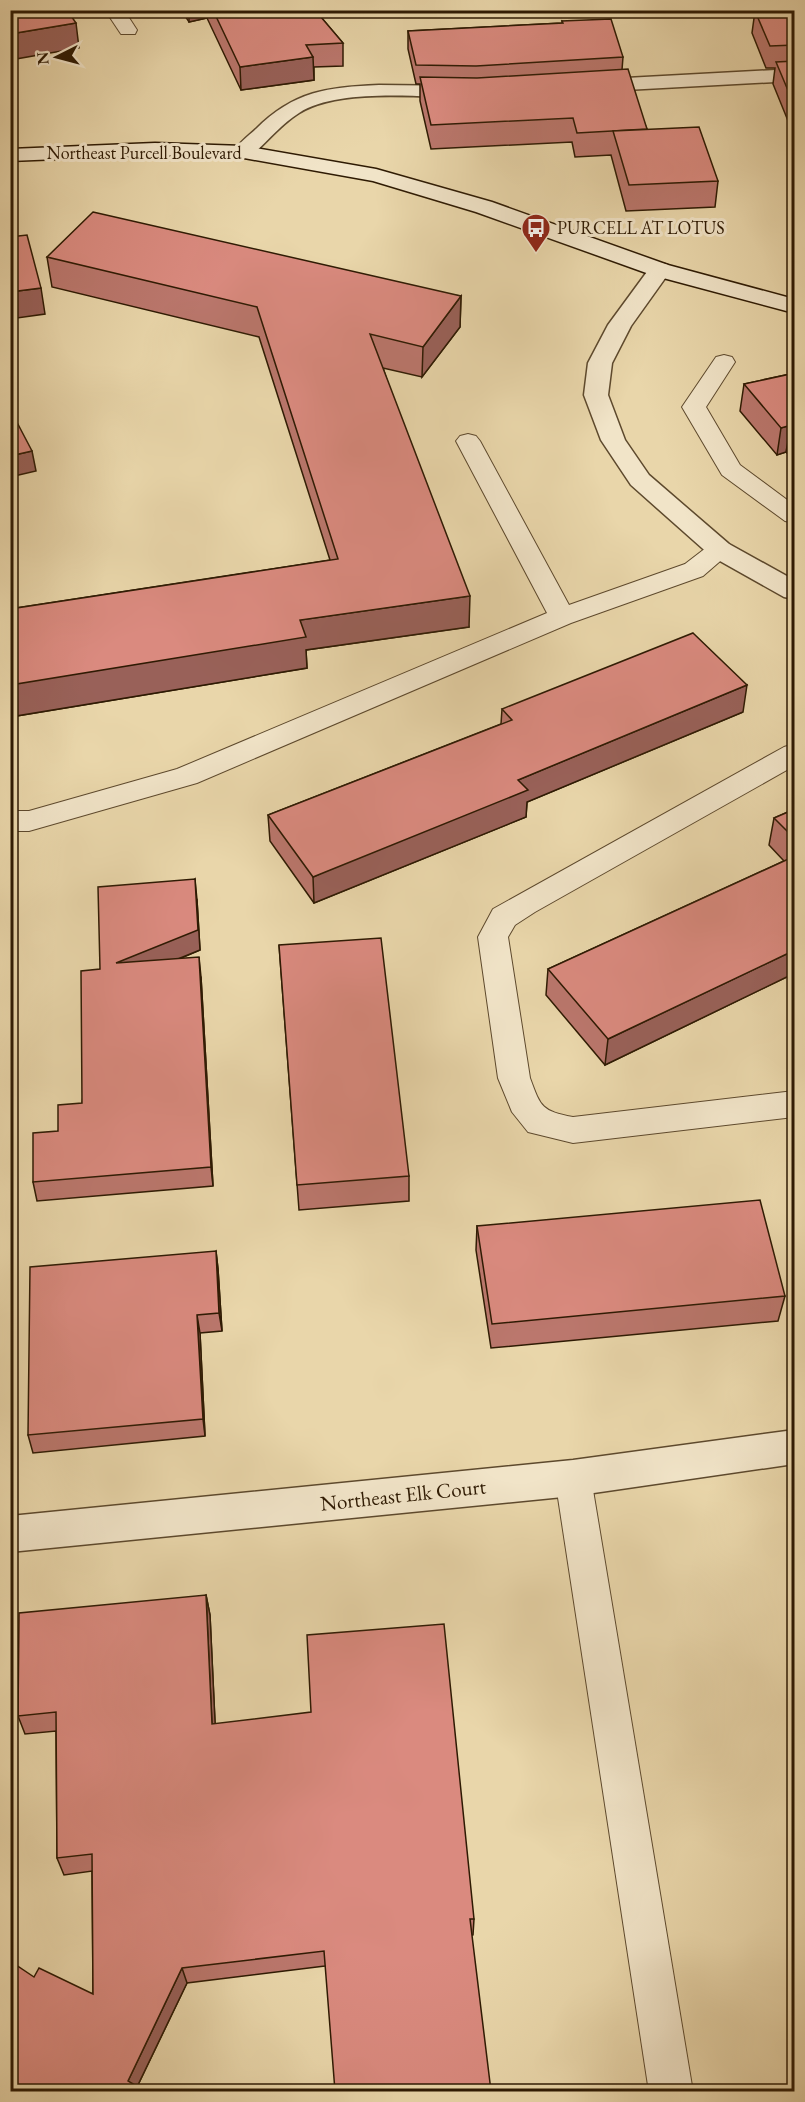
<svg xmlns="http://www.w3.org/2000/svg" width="805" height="2102" font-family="'EB Garamond',serif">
  <rect width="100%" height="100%" fill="#e9d6aa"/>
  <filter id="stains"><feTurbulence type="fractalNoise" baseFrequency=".00333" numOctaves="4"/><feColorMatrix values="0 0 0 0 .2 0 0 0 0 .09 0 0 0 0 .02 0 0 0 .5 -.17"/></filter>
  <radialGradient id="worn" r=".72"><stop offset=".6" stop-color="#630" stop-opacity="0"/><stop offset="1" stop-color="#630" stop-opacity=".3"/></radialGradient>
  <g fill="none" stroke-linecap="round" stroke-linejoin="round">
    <!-- lane casing -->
    <g stroke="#5d492d" stroke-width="2">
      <g id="lane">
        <path d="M 105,10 L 124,10 L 137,30 L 135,34 L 121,34 Z"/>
        <path d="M 724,355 L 732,357 L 735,362 L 706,407 L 740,465 L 794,505 L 794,523 L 785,521 L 722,475 L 682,407 L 716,357 Z"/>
        <path d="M 468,434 L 476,436 L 480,441 L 569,605 L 685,564 L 711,544 L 720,542 L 729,544 L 733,550 L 703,576 L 571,623 L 197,783 L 29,831 L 10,831 L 10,811 L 29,811 L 177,769 L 547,613 L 456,441 L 460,436 Z"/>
        <path d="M 794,744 L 794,766 L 535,912 L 515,925 L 508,937 L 530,1078 C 541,1108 542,1111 573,1117 L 794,1091 L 794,1117 L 573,1143 L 528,1132 L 512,1112 L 498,1078 L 478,937 L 493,909 L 784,747 Z"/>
        <path d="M 573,1461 L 586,1466 L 591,1478 L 693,2092 L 649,2092 L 555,1478 L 560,1466 Z"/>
      </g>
    </g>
    <!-- street casing -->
    <g stroke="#5d492d" stroke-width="3">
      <g id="street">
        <path d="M 794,69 L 794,81 L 589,92 L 582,90 L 579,86 L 582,82 L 589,80 Z"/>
        <path d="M 379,85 L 466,86 L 473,88 L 476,92 L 473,96 L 466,98 C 420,97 338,88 299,113 C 281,124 267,142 251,156 L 244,158 L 237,156 L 233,152 C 239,143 248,136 256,129 C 294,91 328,87 379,85 Z"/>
        <path d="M 660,263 L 668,265 L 671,270 L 631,326 L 612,363 L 608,395 L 625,440 L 649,475 L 729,544 L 794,580 L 794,599 L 784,597 L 711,556 L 631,485 L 601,440 L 584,395 L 588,363 L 608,325 L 652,265 Z"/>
        <path d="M 794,1430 L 794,1464 L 573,1496 L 10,1552 L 10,1516 L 573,1460 Z"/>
      </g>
    </g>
    <!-- secondary casing -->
    <g stroke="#2e1a03" stroke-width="3">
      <path id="secondary" d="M 155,143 L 244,146 L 376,169 L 492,202 L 668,265 L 794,299 L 794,313 L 652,275 L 476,212 L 373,181 L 244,158 L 155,155 L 10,161 L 10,149 Z"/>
    </g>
    <!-- lane -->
    <use href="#lane" fill="#f1e4c8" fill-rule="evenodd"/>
    <!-- street -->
    <use href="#street" fill="#f1e4c8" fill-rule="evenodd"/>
    <!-- secondary -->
    <use href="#secondary" fill="#f1e4c8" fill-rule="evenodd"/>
  </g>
  <!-- wall -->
  <g fill="#bb776d" stroke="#2e1a03" stroke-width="1.5">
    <path d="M 181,10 L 315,10 L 343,43 L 343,66 L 314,67 L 314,80 L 241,90 L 207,18 L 189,22 Z"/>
    <path d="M 795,10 L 795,138 L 773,84 L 775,68 L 766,68 L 752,33 L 755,11 Z"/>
    <path d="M 562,21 L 623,57 L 622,70 L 647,129 L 718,181 L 715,207 L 626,211 L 611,155 L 575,157 L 572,142 L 431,149 L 420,101 L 420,84 L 416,84 L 408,49 L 408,31 L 562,23 Z"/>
    <path d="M 47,257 L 461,296 L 460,327 L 422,377 L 383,368 L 469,627 L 306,650 L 307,668 L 10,717 L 10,609 L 330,560 L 259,337 L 52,287 Z"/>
    <path d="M 795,373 L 795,462 L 786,452 L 777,455 L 740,411 L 744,384 Z"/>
    <path d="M 502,709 L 743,712 L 527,802 L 526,817 L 314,903 L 270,841 L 268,815 L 501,724 Z"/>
    <path d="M 795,809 L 795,973 L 605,1065 L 546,995 L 548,969 L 784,861 L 769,845 L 774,818 Z"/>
    <path d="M 197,900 L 200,950 L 179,959 L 201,977 L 213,1186 L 37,1201 L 33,1182 L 58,1131 L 82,1103 L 100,969 Z"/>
    <path d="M 279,945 L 409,1176 L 409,1201 L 299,1210 Z"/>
    <path d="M 477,1226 L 785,1296 L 778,1321 L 491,1348 L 476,1250 Z"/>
    <path d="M 216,1251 L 218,1269 L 222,1331 L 200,1333 L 205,1436 L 33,1453 L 28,1435 Z"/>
    <path d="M 206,1595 L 210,1615 L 215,1723 L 474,1919 L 473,1935 L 325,1966 L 187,1983 L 137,2087 L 10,2091 L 34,1977 L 93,1994 L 92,1871 L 64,1875 L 57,1858 L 56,1731 L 25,1734 L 18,1716 Z"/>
  </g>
  <!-- shaded-wall -->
  <g fill="#996159" stroke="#2e1a03" stroke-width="1.5">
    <path d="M 189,10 L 207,10 L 207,18 L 189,22 Z"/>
    <path d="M 76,23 L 79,48 L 10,60 L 10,34 Z"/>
    <path d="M 313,57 L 314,80 L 241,90 L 240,67 Z"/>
    <path d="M 41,288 L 45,314 L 10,319 L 10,292 Z"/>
    <path d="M 461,296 L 460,327 L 422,377 L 423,347 Z"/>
    <path d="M 791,425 L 786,452 L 777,455 L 781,428 Z"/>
    <path d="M 32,451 L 36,471 L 10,477 L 10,456 Z"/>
    <path d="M 470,596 L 469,627 L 306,650 L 307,668 L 10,717 L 10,685 L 300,620 Z"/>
    <path d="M 747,685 L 743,712 L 527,802 L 526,817 L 314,903 L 313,877 L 518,780 Z"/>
    <path d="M 195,879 L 197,900 L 200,950 L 119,983 L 116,963 Z"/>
    <path d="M 795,950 L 795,973 L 605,1065 L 608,1039 Z"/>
    <path d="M 199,957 L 201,977 L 213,1186 L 211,1167 Z"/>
    <path d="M 216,1251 L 218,1269 L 222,1331 L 219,1313 Z"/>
    <path d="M 197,1315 L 200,1333 L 205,1436 L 203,1419 Z"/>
    <path d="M 206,1595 L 210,1615 L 216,1742 L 212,1724 Z"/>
    <path d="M 182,1968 L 187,1983 L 135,2091 L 128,2081 Z"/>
  </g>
  <!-- building -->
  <g fill="#da8a7f" stroke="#2e1a03" stroke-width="1.5">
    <path d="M 10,10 L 67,10 L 76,23 L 10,34 Z"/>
    <path d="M 213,10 L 315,10 L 343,43 L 306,45 L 313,57 L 240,67 Z"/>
    <path d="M 795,10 L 795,45 L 770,46 L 755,11 Z"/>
    <path d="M 611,19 L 623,57 L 476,66 L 416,65 L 408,31 L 563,23 L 562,21 Z"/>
    <path d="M 795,61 L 795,107 L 776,62 Z"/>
    <path d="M 628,69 L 647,129 L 577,133 L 573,118 L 431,125 L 420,77 L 477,78 Z"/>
    <path d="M 699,127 L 718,181 L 629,185 L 613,131 Z"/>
    <path d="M 93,212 L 461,296 L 423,347 L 370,334 L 470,596 L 300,620 L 306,637 L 10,685 L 10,609 L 338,559 L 257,307 L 47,257 Z"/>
    <path d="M 27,235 L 41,288 L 10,292 L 10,237 Z"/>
    <path d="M 795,373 L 795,430 L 791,425 L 781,428 L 744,384 Z"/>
    <path d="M 10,409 L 32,451 L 10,456 Z"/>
    <path d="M 693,633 L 747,685 L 518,780 L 528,790 L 313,877 L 268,815 L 512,720 L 502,709 Z"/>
    <path d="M 795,809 L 795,839 L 774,818 Z"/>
    <path d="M 795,856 L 795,950 L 608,1039 L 548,969 Z"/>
    <path d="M 195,879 L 198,930 L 116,963 L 199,957 L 211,1167 L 33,1182 L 33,1133 L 58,1131 L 58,1105 L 82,1103 L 81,971 L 100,969 L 98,887 Z"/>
    <path d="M 381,938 L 409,1176 L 297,1185 L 279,945 Z"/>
    <path d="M 760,1200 L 785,1296 L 492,1324 L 477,1226 Z"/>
    <path d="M 216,1251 L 219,1313 L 197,1315 L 203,1419 L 28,1435 L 30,1267 Z"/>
    <path d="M 206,1595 L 212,1724 L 311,1712 L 307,1635 L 444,1624 L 474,1919 L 470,1919 L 491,2091 L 335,2091 L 324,1951 L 182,1968 L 128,2081 L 145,2091 L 10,2091 L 10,1961 L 34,1977 L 39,1968 L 93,1994 L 92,1854 L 57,1858 L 56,1712 L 18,1716 L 19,1613 Z"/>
  </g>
  <!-- icons -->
  <defs>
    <g id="bus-pin" transform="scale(1.5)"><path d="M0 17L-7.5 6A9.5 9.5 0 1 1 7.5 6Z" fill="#8f2418" stroke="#f1e4c8"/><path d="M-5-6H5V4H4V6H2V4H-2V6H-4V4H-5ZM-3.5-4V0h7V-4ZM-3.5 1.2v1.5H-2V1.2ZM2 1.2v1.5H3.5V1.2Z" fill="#fff"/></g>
  </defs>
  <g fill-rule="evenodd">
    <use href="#bus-pin" x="536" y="228"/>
  </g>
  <g text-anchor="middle" stroke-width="6" stroke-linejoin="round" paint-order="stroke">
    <!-- far-street labels -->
    <g font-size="18" fill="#2e1a03" stroke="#f1e4c8">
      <text x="144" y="159">Northeast Purcell Boulevard</text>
    </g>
    <!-- far-poi labels -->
    <g font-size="18" fill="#2e1a03" stroke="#f1e4c8" text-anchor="start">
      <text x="557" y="234">PURCELL AT LOTUS</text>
    </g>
    <!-- street labels -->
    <g font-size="21" fill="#2e1a03" stroke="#f1e4c8">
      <text transform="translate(403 1495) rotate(-6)" y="7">Northeast Elk Court</text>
    </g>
  </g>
  <!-- margin -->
  <rect width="805" height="2102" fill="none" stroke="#e9d6aa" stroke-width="36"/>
  <rect x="12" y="12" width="781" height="2078" fill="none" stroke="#2e1a03" stroke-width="3"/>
  <rect x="18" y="18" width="769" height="2066" fill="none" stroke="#2e1a03" stroke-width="1.5"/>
  <!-- north arrow -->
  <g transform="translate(57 57) rotate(264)" stroke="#f1e4c8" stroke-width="4.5" paint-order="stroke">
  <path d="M0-4.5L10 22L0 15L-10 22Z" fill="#2e1a03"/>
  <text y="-9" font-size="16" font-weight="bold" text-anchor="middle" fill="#2e1a03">N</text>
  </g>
  <rect width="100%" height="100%" filter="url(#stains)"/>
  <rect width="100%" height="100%" fill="url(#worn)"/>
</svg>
